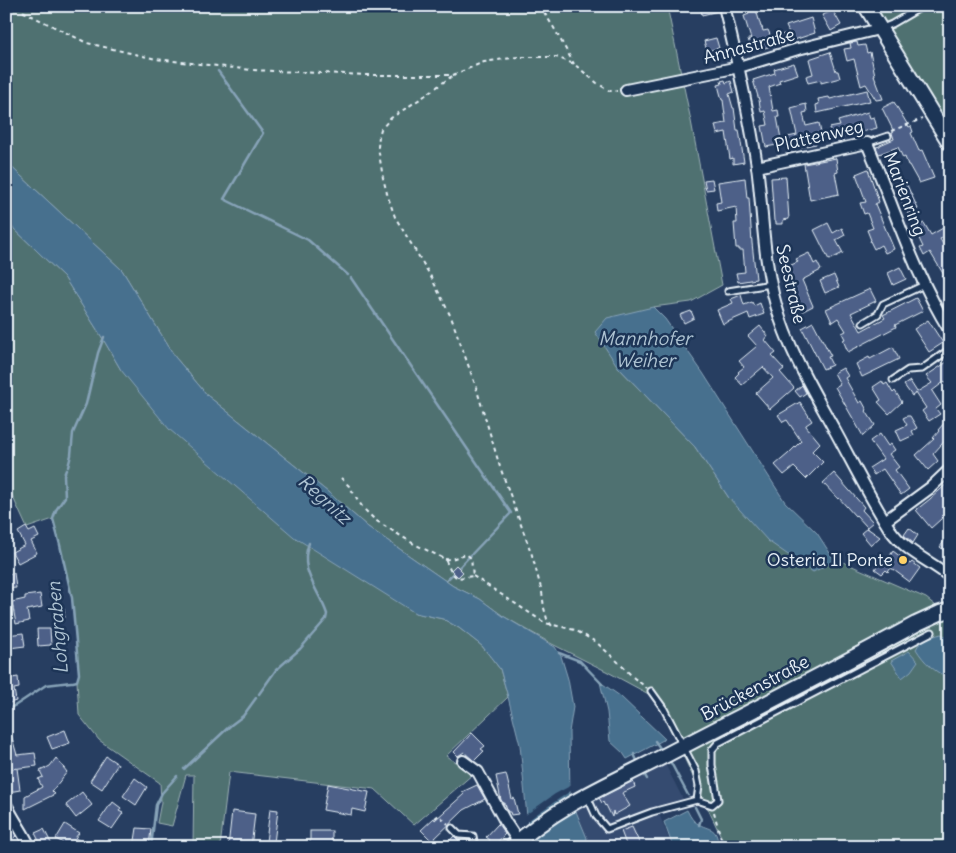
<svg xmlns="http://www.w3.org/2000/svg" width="956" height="853" font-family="Delius,sans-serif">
  <rect width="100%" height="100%" fill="#273e61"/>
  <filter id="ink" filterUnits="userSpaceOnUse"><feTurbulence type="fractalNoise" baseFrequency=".02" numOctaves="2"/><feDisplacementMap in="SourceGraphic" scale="10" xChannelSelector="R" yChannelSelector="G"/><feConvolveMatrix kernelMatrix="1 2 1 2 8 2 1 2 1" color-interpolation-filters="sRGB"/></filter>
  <g filter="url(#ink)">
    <!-- built -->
    <path fill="#364b70" d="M 664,762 L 683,799 L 656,806 L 672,847 L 586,847 L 587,837 L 575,808 Z"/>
    <!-- green -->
    <g fill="#4f7171" stroke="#9cb1b4">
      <path d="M 6,6 L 667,6 L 691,121 L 722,285 L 691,302 L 653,307 L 618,367 L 695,447 L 729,498 L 835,561 L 836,559 L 926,598 L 950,617 L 950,847 L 726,847 L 656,698 L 606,671 L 552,644 L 503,616 L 480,599 L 453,586 L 368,527 L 329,493 L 208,396 L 175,357 L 122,270 L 6,162 Z"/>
      <path d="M 861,6 L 950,6 L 950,143 Z"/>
      <path d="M 6,221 L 64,277 L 103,339 L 121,370 L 415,613 L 443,619 L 459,628 L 482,646 L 500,669 L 508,697 L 446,756 L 473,774 L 414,825 L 375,789 L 229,772 L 220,847 L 193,847 L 194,775 L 186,775 L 172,826 L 157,823 L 161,802 L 160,783 L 99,740 L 79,715 L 77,681 L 79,674 L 72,598 L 60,545 L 53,519 L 27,528 L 6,482 Z"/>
    </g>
    <!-- water -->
    <g fill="#466f8e" stroke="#87a3b8">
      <path d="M 6,162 L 122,270 L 175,357 L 208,396 L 329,493 L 368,527 L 453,586 L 480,599 L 503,616 L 555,647 L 561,656 L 568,679 L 573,707 L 569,732 L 570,797 L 587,838 L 585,847 L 530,847 L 520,745 L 508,697 L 500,669 L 482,646 L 459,628 L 443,619 L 415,613 L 294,537 L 169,429 L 121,370 L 103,339 L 64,277 L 6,221 Z"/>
      <path d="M 653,307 L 665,319 L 703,373 L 785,502 L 817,533 L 835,561 L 813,572 L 768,541 L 729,498 L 695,447 L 618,367 L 595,332 L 607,318 Z"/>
      <path d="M 941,634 L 950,638 L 950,678 C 935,673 924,662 916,649 C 921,639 931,637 941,634 Z"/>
      <path d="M 909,651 L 918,661 L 911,671 L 902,678 L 891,661 Z"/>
      <path d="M 600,682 L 620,696 L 665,739 L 627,759 L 623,753 L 610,741 L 607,712 Z"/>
      <path d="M 687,810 C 689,814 691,818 694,821 C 708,832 718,824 718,847 L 673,847 L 664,822 Z"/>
    </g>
    <!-- pier -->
    <path fill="#273e61" d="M 572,785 L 572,790 L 538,813 L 525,823 L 524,816 L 555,794 Z"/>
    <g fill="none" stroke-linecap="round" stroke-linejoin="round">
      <!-- stream -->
      <g stroke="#87a3b8" stroke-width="2.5">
        <path d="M 218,71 L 263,133 L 224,199 L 308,240 L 348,275"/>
        <path d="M 351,278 L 511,513 L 447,580"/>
        <path d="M 68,467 L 71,455 L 73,433 L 86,404 L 98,353 L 104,337"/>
        <path d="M 559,653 L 580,661 L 602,684"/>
        <path d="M 259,694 L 276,670 L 300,649 L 326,619 L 327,614 C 319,589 298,571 309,543"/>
        <path d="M 6,710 L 16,705 L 46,685 L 71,682 L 73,682 L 77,681 L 79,674 L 72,598 L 60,545 L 53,519 L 56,510 L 65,497 L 64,475 L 66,470"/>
        <path d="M 655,741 L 662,751"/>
        <path d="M 634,754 L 639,765"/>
        <path d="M 669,759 L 688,795"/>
        <path d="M 184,769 L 231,725 L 243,716 L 256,698"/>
        <path d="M 643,772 L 647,779"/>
        <path d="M 695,807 L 701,819 L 699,825"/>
        <path d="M 151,847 L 156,805 L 162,793 L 177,776"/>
      </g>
    </g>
    <!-- building -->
    <g fill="#4d6188" stroke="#e8f1f8">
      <path d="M 700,6 L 717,6 L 718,11 L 702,15 Z"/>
      <path d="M 754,6 L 757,13 L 761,27 L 762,27 L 763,31 L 768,30 L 771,37 L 789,33 L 786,26 L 811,18 L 815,33 L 788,42 L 752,51 L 748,39 L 751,39 L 744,16 L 749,14 L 747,9 Z"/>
      <path d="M 778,6 L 799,6 L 800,9 L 780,14 Z"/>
      <path d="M 833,11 L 841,25 L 831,31 L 822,15 Z"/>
      <path d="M 716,38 L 719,48 L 707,51 L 704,41 Z"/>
      <path d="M 857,42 L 858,46 L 865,45 L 867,53 L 870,52 L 875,75 L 874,75 L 883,99 L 876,100 L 866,84 L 861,86 L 854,59 L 847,61 L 844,49 L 851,48 L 850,43 Z"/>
      <path d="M 830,52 L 836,71 L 838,71 L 840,78 L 821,83 L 821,80 L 808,83 L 806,76 L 813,74 L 809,59 Z"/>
      <path d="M 794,63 L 798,74 L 779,80 L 780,83 L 769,87 L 773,111 L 778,110 L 779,117 L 777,117 L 782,144 L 766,147 L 762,126 L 768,125 L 765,111 L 761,112 L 759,100 L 753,80 L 775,73 L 774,69 Z"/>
      <path d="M 725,80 L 726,83 L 731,81 L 734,92 L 729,94 L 733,108 L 734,108 L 737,130 L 739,130 L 744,162 L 733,164 L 733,158 L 730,159 L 726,132 L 717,134 L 715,125 L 726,123 L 723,100 L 722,100 L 718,85 L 722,84 L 721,81 Z"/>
      <path d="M 867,90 L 870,101 L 817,113 L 816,105 L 819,104 L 818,99 L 829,97 L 830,99 Z"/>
      <path d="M 894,102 L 909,127 L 911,126 L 913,132 L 911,133 L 919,151 L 922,150 L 934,178 L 919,183 L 909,165 L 908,165 L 905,157 L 903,158 L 898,147 L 879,154 L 876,147 L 880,146 L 880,145 L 894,139 L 892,133 L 894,132 L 882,108 Z"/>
      <path d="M 806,104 L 807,112 L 803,113 L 806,126 L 819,123 L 821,133 L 814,134 L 816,144 L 790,149 L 788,137 L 797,135 L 791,108 Z"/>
      <path d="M 868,112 L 870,118 L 874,117 L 877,128 L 832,140 L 829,128 L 840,126 L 838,121 Z"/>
      <path d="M 836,158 L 838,172 L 835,173 L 839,194 L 810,200 L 804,164 Z"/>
      <path d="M 868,169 L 879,202 L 875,204 L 894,249 L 885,253 L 881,245 L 874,249 L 870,241 L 871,240 L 867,230 L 873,228 L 867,213 L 864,214 L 860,203 L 866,202 L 856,174 Z"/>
      <path d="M 786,177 L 789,219 L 783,220 L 783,224 L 776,224 L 776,221 L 774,221 L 771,178 Z"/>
      <path d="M 745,178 L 747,198 L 749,198 L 752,243 L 756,279 L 738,282 L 736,273 L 745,272 L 743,250 L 739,250 L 739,248 L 736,248 L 734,223 L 737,223 L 736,207 L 717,211 L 716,203 L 721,202 L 718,182 Z"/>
      <path d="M 712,179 L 714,189 L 706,190 L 704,180 Z"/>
      <path d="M 907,185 L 918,209 L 908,214 L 901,200 L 898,187 Z"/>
      <path d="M 828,223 L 833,233 L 842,228 L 845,235 L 836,240 L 843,253 L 829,260 L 814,230 Z"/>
      <path d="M 924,223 L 931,235 L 943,228 L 947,234 L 940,239 L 950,256 L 950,290 L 942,277 L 944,275 L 930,252 L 924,256 L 920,248 L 923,247 L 914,228 Z"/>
      <path d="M 809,253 L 814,264 L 817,262 L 821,270 L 802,280 L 813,306 L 803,311 L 789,282 L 788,282 L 786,274 L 784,275 L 782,269 L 798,262 L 796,259 Z"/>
      <path d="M 900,267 L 906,279 L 893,285 L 888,273 Z"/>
      <path d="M 834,275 L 839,287 L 825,293 L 820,281 Z"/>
      <path d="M 870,289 L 876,301 L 851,313 L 861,331 L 885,318 L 883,315 L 916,298 L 923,311 L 895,325 L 896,327 L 848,352 L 843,340 L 845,339 L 842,333 L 846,331 L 838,318 L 832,322 L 826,309 Z"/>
      <path d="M 741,295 L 744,305 L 752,302 L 754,306 L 760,303 L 764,314 L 750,319 L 748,313 L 723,324 L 717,310 L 733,303 L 731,299 Z"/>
      <path d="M 691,311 L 694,318 L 684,323 L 680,315 Z"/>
      <path d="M 928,320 L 943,343 L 929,352 L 914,329 Z"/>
      <path d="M 813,322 L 831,356 L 828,357 L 832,365 L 823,369 L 802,328 Z"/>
      <path d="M 760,326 L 768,336 L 765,340 L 776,353 L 772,356 L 784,369 L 780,372 L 794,388 L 770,409 L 756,393 L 773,378 L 763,367 L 742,385 L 735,377 L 739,373 L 738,372 L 744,367 L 739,361 L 757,346 L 748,336 Z"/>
      <path d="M 893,347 L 899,359 L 862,377 L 856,364 L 869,357 L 870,359 Z"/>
      <path d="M 950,360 L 950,388 L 945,381 L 932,391 L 941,405 L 936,409 L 940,414 L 929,421 L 922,411 L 926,408 L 916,393 L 912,396 L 904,385 L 910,381 L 917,392 L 932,383 L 926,376 Z"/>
      <path d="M 843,368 L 848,376 L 845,378 L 859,403 L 862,401 L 867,410 L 866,411 L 875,425 L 863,436 L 835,387 L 840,384 L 834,373 Z"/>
      <path d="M 882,381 L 884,385 L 887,383 L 893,393 L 895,391 L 902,402 L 889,414 L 878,402 L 881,400 L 873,387 Z"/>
      <path d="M 802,385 L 806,393 L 800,397 L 795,391 Z"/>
      <path d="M 800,402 L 812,421 L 806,425 L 806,426 L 820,443 L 812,451 L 823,462 L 806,479 L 794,467 L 784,475 L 775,465 L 788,454 L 801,441 L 787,420 L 783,422 L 778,415 Z"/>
      <path d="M 907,416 L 910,416 L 917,428 L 912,431 L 914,435 L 901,441 L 896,430 L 907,425 L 903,418 Z"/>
      <path d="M 950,419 L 950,435 L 933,454 L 938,461 L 928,470 L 916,455 L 934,439 L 933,438 L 939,431 L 938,430 L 945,422 L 946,424 Z"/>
      <path d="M 880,434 L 888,446 L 891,444 L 895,450 L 889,454 L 899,467 L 895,470 L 909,489 L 901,495 L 883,469 L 874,475 L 869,468 L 883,459 L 870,441 Z"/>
      <path d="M 834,473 L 864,507 L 862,510 L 873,522 L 867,527 L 856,515 L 855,516 L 839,498 L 838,499 L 823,483 Z"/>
      <path d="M 950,481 L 950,501 L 946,505 L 950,509 L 950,511 L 931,528 L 916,510 L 930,499 Z"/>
      <path d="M 26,527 L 29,532 L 35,529 L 39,537 L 31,541 L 37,553 L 18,563 L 12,552 L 25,545 L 18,532 Z"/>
      <path d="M 867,528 L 880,537 L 871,545 L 861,533 Z"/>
      <path d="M 909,528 L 918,535 L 913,543 L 904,535 Z"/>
      <path d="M 950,533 L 950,555 L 940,547 Z"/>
      <path d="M 893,551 L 910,564 L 912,562 L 920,568 L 910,582 L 891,568 L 888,572 L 886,570 L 882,574 L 875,569 L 884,556 L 888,559 Z"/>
      <path d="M 456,565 L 463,572 L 458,577 L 451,570 Z"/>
      <path d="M 14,573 L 16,588 L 6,589 L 6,574 Z"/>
      <path d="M 40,594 L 42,607 L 27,610 L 29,621 L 16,624 L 12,602 L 25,599 L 25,596 Z"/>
      <path d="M 64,609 L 65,618 L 56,618 L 55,610 Z"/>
      <path d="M 37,629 L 50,629 L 51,645 L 38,646 Z"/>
      <path d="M 23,633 L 25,646 L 9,648 L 7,635 Z"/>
      <path d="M 18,677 L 19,688 L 14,689 L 16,701 L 6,704 L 6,679 Z"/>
      <path d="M 6,724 L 8,724 L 17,755 L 35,753 L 37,766 L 12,769 L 10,752 L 6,753 Z"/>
      <path d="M 65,730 L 70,743 L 52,749 L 47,737 Z"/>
      <path d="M 472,733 L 485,746 L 481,749 L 484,751 L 474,761 L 464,752 L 458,756 L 454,752 Z"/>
      <path d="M 106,756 L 118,764 L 102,789 L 90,781 Z"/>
      <path d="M 56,758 L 67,772 L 52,791 L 55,794 L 25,809 L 25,796 L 42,787 L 38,779 L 43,777 L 40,771 L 50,766 Z"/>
      <path d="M 17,768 L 20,790 L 9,792 L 6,775 L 8,774 L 7,770 Z"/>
      <path d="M 506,774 L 512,799 L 514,798 L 518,814 L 511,815 L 510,812 L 508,812 L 507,810 L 505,804 L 504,804 L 501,800 L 496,776 Z"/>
      <path d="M 135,778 L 147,787 L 136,805 L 123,796 Z"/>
      <path d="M 633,781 L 635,787 L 622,793 L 630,806 L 614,815 L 613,811 L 612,817 L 606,805 L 605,806 L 603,802 L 602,803 L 599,798 Z"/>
      <path d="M 328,784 L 369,792 L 365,812 L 352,809 L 351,815 L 323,810 Z"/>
      <path d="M 477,785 L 485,799 L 464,810 L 432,841 L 421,830 L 434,818 L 435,820 L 464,794 L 462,792 Z"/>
      <path d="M 82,792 L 92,805 L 76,818 L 66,805 Z"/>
      <path d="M 113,802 L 121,808 L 119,811 L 123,813 L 112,829 L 99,821 L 110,805 L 111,805 Z"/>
      <path d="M 270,809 L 278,810 L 274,843 L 266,842 Z"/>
      <path d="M 232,811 L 255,814 L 251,847 L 228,847 Z"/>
      <path d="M 6,819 L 16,836 L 6,844 Z"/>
      <path d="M 65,824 L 79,833 L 75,838 L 91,847 L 70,847 L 56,839 Z"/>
      <path d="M 498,824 L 505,834 L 493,847 L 484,847 L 490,840 L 486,837 Z"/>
      <path d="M 632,827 L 640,844 L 632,847 L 627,847 L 621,831 Z"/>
      <path d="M 137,828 L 151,829 L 149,847 L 134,847 Z"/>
      <path d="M 44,829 L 53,847 L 42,847 L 35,833 Z"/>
      <rect x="310" y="831" width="22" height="16"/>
      <path d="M 454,836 L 465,847 L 444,847 Z"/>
    </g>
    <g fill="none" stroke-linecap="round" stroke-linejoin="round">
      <!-- service casing -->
      <g stroke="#e8f1f8" stroke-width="9">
        <g id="service">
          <path d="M 882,28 L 892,24 L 923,6"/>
          <path d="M 867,143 L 888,136"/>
          <path d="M 728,291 L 771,284"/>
          <path d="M 863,323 L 878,314 L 883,304 L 924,285"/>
          <path d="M 893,380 L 908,370 L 922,369 L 950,349"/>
          <path d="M 587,796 L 596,816 L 607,829 L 652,812 L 697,800 L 699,786 L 696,771 L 664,709 L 651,691"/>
          <path d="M 697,800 L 712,805 L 718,800 L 712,765 L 712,750 L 718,743 L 932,632"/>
          <path d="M 452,828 L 459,835 L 473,836 L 475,847"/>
        </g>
      </g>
      <!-- minor casing -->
      <g stroke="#e8f1f8" stroke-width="14">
        <g id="minor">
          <path d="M 724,6 C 737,59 749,112 757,166 C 763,212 763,260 776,305 C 788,349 812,389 834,429 C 852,462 869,496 889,528 C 906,553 928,559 950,577"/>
          <path d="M 626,90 L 739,67 L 798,49 L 879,29"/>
          <path d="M 757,167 L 867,143 C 894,207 913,272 950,331"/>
          <path d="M 885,521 L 930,488 L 950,469"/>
          <path d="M 463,761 L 478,772 L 506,823 L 518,841"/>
          <path d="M 6,804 C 13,819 23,832 30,847"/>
        </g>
      </g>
      <!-- secondary casing -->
      <g stroke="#e8f1f8" stroke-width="18">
        <g id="secondary">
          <path d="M 866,6 L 950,143"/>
          <path d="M 512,847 C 557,805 614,782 668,754 C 751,711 834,669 916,624 L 940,613 L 950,610"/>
        </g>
      </g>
      <!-- path -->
      <g stroke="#e8f1f8" stroke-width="2" stroke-dasharray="4 4" stroke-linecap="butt">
        <path d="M 17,6 L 24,12 L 87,43 L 156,59 L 252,70 L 367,75 L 453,75 L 484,62 L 518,57 L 556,57 L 574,64 L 597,83 L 610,91 L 617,91"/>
        <path d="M 540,6 L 554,28 L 574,64"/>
        <path d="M 452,76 L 423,97 L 391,118 L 381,129 L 379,136 L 378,147 L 383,178 L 388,197 L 395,217 L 430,275 L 451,317 L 476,387 L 500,467 L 532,555 L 542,592 L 544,608 L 547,619 L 552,626"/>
        <path d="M 891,131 L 922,119"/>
        <path d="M 341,478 L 349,486 L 363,508 L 375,520 L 414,544 L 445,559 L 451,572 L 457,578 L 473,576 L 471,558 L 466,554 C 459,556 452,560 445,559"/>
        <path d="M 473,576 L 545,623 L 575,630 L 596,642 L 616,660 L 634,678 L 647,688"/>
        <path d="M 714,812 L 723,847"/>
        <path d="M 435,818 L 439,815 L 448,824"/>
      </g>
      <!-- service -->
      <use href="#service" stroke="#1d3557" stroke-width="5"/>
      <!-- minor -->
      <use href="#minor" stroke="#1d3557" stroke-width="10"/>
      <!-- secondary -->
      <use href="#secondary" stroke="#1d3557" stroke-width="14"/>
    </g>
  </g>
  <!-- markers -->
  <circle fill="#ffd166" stroke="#1d3557" stroke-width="2" cx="903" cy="560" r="5"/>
  <g text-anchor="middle" stroke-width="5" stroke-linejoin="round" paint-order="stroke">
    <!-- street labels -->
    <g font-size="18" fill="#e8f1f8" stroke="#1d3557">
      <text transform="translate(749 46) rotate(-15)" y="6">Annastraße</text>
      <text transform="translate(819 136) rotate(-13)" y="6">Plattenweg</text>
      <text transform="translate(905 194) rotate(69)" y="6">Marienring</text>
      <text transform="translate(791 284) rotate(77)" y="6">Seestraße</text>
      <text transform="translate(755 688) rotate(-28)" y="6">Brückenstraße</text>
    </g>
    <!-- poi labels -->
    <g font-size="18" fill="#e8f1f8" stroke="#1d3557" text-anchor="end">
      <text x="893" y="566">Osteria Il Ponte</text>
    </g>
    <!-- water labels -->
    <g font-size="19" font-style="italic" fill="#afc4d3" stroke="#1d3557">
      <text x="645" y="345">Mannhofer<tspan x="645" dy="22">Weiher</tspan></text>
      <text transform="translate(325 499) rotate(42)" y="7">Regnitz</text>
      <text transform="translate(57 628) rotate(-95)" y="7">Lohgraben</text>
    </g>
  </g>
  <!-- margin -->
  <rect width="956" height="853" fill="none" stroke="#1d3557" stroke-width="25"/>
  <rect x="12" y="12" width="931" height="828" fill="none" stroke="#e8f1f8" stroke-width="2" filter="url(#ink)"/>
</svg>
